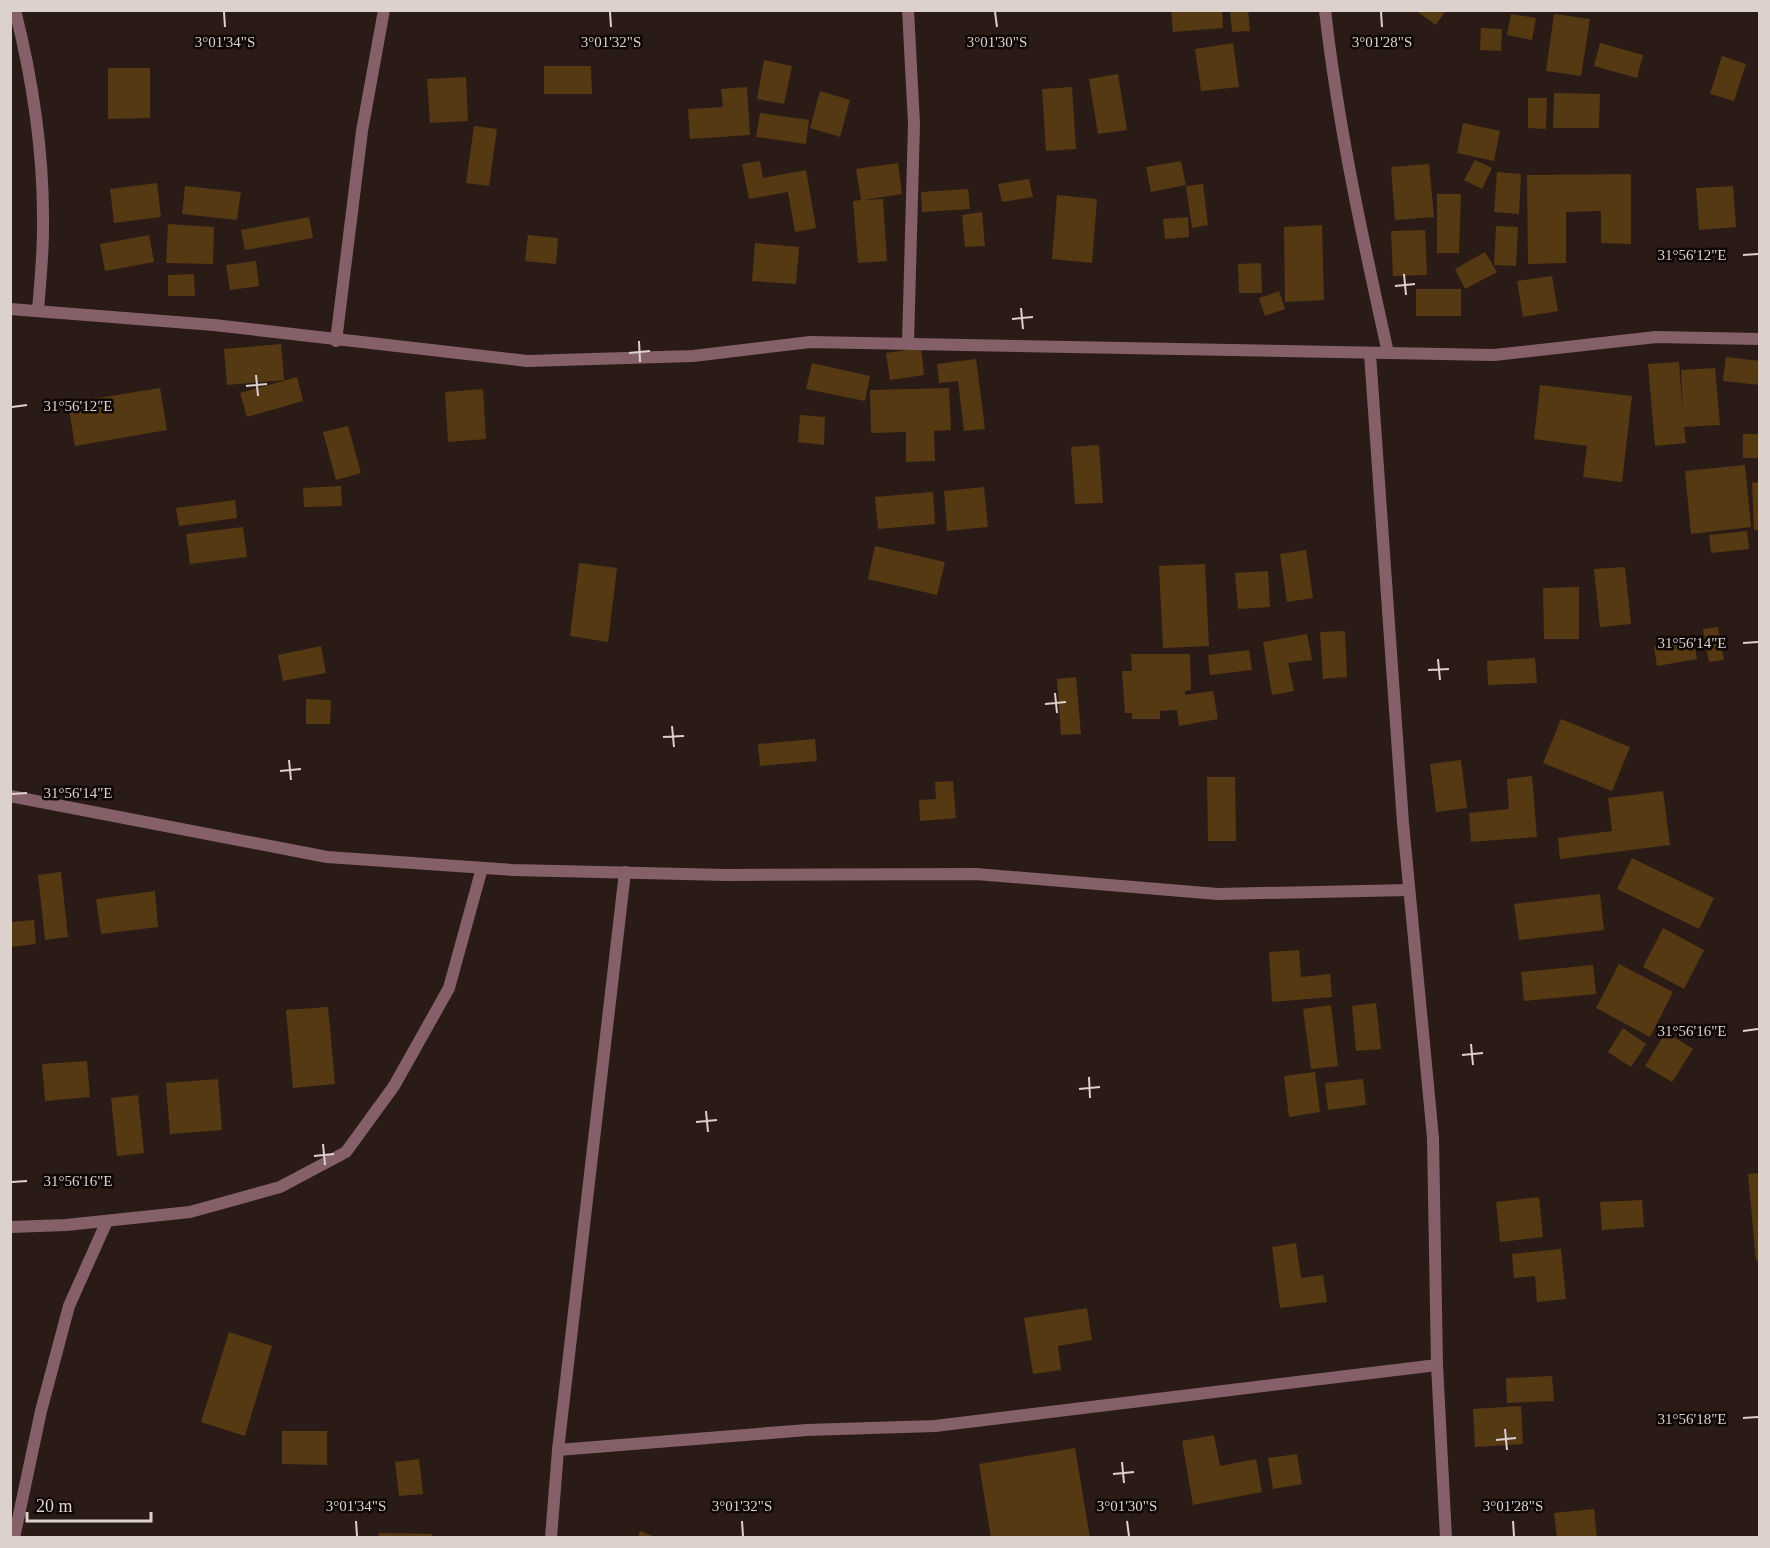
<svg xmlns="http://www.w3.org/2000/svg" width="1770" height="1548" font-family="'Times New Roman',serif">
  <rect width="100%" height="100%" fill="#2a1b16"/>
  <!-- building -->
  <g fill="#553913">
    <path d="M 1171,10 L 1222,10 L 1223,28 L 1173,32 Z"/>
    <path d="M 1230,10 L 1248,10 L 1250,31 L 1232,32 Z"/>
    <path d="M 1415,10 L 1446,10 L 1436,25 Z"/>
    <path d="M 1511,14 L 1536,18 L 1532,40 L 1507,35 Z"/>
    <path d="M 1554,14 L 1590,19 L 1581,76 L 1546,71 Z"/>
    <path d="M 1481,28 L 1502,29 L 1501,51 L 1480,50 Z"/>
    <path d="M 1233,43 L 1239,87 L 1201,91 L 1195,49 Z"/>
    <path d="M 1600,43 L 1643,55 L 1637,78 L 1594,66 Z"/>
    <path d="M 1722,56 L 1746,64 L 1734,101 L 1710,94 Z"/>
    <path d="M 764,60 L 792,66 L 784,104 L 757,99 Z"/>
    <path d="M 544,66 L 591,66 L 592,94 L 544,94 Z"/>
    <path d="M 108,68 L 150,68 L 150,118 L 108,119 Z"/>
    <path d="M 1118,74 L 1127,130 L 1098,134 L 1089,79 Z"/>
    <path d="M 466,77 L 468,121 L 430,123 L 427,79 Z"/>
    <path d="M 747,87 L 750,135 L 690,139 L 688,109 L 723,107 L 721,89 Z"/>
    <path d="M 1072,87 L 1076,149 L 1046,151 L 1042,89 Z"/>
    <path d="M 820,91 L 850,100 L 840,137 L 810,128 Z"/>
    <path d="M 1554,93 L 1600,94 L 1599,128 L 1553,128 Z"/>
    <path d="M 1528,98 L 1547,98 L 1546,129 L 1528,128 Z"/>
    <path d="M 760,113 L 809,120 L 806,144 L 756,137 Z"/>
    <path d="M 1463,123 L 1500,131 L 1494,161 L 1457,153 Z"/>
    <path d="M 474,126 L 497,129 L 489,186 L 466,183 Z"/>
    <path d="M 1475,160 L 1492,168 L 1482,189 L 1464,180 Z"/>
    <path d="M 760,161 L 763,178 L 806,170 L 816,228 L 795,232 L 788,192 L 749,199 L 742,164 Z"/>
    <path d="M 1181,161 L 1186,185 L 1151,192 L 1146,167 Z"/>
    <path d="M 898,163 L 902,194 L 864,200 L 883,199 L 887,261 L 858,263 L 853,201 L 861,200 L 856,169 Z"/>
    <path d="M 1429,164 L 1434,217 L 1395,220 L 1391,167 Z"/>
    <path d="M 1497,172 L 1521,174 L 1519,214 L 1494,212 Z"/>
    <path d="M 1631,174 L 1631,244 L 1601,243 L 1601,211 L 1566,212 L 1566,263 L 1528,264 L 1527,175 Z"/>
    <path d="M 1029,179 L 1033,197 L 1002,202 L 998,184 Z"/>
    <path d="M 157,183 L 161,217 L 114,223 L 110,189 Z"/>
    <path d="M 1203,184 L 1208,225 L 1192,228 L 1186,186 Z"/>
    <path d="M 185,186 L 241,192 L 237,220 L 182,214 Z"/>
    <path d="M 1733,186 L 1736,227 L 1699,230 L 1696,188 Z"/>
    <path d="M 968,189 L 970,209 L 922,212 L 921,192 Z"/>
    <path d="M 1437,194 L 1461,194 L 1459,253 L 1437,253 Z"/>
    <path d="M 1057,195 L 1097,199 L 1092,263 L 1052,259 Z"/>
    <path d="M 982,212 L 985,246 L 965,247 L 962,215 Z"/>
    <path d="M 309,217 L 313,238 L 245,250 L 241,230 Z"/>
    <path d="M 1188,217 L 1189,237 L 1165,239 L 1163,219 Z"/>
    <path d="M 168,224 L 214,227 L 213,264 L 166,263 Z"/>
    <path d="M 1322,225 L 1324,300 L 1285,302 L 1284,227 Z"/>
    <path d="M 1496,226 L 1518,227 L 1516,266 L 1494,265 Z"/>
    <path d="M 1425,230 L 1427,275 L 1393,276 L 1391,231 Z"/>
    <path d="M 149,235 L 154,262 L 105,271 L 100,244 Z"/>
    <path d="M 528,235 L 558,238 L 556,264 L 525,261 Z"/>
    <path d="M 755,243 L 799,247 L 796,284 L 752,281 Z"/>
    <path d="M 1485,252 L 1497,272 L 1465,289 L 1455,269 Z"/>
    <path d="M 256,261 L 259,286 L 230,290 L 226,265 Z"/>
    <path d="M 1261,263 L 1262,293 L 1239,293 L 1238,264 Z"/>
    <path d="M 194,274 L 195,296 L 168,296 L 168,275 Z"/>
    <path d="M 1552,276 L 1558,311 L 1523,317 L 1517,281 Z"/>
    <rect x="1416" y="289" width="45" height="27"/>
    <path d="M 1279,291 L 1285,309 L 1265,316 L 1259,298 Z"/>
    <path d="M 281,344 L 284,380 L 227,385 L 224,349 Z"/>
    <path d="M 921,348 L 924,375 L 890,380 L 886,353 Z"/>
    <path d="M 1726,357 L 1760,361 L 1760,385 L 1723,381 Z"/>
    <path d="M 976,359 L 985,429 L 964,431 L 958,381 L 939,383 L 937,364 Z"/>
    <path d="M 1679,362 L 1683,417 L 1681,370 L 1715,368 L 1720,425 L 1684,427 L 1686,443 L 1655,446 L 1648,364 Z"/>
    <path d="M 812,363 L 870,376 L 865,401 L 806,389 Z"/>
    <path d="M 297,377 L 303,401 L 247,417 L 240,393 Z"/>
    <path d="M 1540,385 L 1632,396 L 1622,482 L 1583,477 L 1587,446 L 1534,439 Z"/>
    <path d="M 160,388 L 167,430 L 75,446 L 68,403 Z"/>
    <path d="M 949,388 L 951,430 L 934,431 L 935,461 L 906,462 L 906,432 L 871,433 L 870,390 Z"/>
    <path d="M 483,389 L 486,439 L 448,442 L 445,392 Z"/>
    <path d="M 800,415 L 825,417 L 824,445 L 798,442 Z"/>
    <path d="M 348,426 L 361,473 L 336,480 L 323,432 Z"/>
    <rect x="1743" y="434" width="17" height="24"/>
    <path d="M 1099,445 L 1103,503 L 1075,504 L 1071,447 Z"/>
    <path d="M 1745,465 L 1751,527 L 1691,534 L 1685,471 Z"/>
    <path d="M 1760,482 L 1760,530 L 1754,530 L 1752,483 Z"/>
    <path d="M 341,486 L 342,506 L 304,507 L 303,488 Z"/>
    <path d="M 984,487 L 988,527 L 947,531 L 944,491 Z"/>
    <path d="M 933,492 L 935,524 L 878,529 L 875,497 Z"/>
    <path d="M 235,500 L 237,518 L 179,526 L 176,508 Z"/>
    <path d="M 243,527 L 247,557 L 190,564 L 186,534 Z"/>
    <path d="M 1747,531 L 1749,549 L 1711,553 L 1709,535 Z"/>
    <path d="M 875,546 L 945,562 L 937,595 L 868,579 Z"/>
    <path d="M 1306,550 L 1313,598 L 1287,602 L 1280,554 Z"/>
    <path d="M 579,563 L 617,568 L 608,642 L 570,636 Z"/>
    <path d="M 1205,564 L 1209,646 L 1163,648 L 1159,566 Z"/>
    <path d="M 1625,567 L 1631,624 L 1600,627 L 1594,569 Z"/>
    <path d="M 1268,571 L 1270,607 L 1238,609 L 1235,573 Z"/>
    <path d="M 1579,587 L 1579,639 L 1544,639 L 1543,588 Z"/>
    <path d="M 1718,627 L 1724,660 L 1709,662 L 1703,629 Z"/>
    <path d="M 1345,631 L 1347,677 L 1323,679 L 1320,632 Z"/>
    <path d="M 1307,634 L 1312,660 L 1288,663 L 1294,691 L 1272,695 L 1263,642 Z"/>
    <path d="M 1694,640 L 1697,659 L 1657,666 L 1654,646 Z"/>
    <path d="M 321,646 L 326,673 L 283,681 L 278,655 Z"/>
    <path d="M 1249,650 L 1252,670 L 1210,675 L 1208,655 Z"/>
    <path d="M 1131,654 L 1190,654 L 1191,690 L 1185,691 L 1185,695 L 1213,691 L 1218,719 L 1179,726 L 1177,710 L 1160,711 L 1160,719 L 1132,719 L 1132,713 L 1125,713 L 1122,671 L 1132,671 Z"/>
    <path d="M 1535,658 L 1537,683 L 1488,685 L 1487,661 Z"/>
    <path d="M 1076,677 L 1081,734 L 1061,735 L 1057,679 Z"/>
    <path d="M 306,699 L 331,700 L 330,724 L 306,724 Z"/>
    <path d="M 1561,719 L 1630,747 L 1612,791 L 1543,763 Z"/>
    <path d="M 815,739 L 817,761 L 760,766 L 758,744 Z"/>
    <path d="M 1461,760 L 1467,808 L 1436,812 L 1430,764 Z"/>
    <path d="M 1532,776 L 1537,837 L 1471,842 L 1469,813 L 1509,809 L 1507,779 Z"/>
    <path d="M 1207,777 L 1235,777 L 1236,841 L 1208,841 Z"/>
    <path d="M 953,781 L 956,818 L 920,821 L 919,800 L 936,799 L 935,782 Z"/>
    <path d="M 1663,791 L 1670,845 L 1560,859 L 1558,838 L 1612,831 L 1608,798 Z"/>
    <path d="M 1632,858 L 1714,898 L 1699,929 L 1617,889 Z"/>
    <path d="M 61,872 L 68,937 L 45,940 L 38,875 Z"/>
    <path d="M 155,891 L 158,927 L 101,934 L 96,899 Z"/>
    <path d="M 1600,894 L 1604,930 L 1519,940 L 1514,904 Z"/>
    <path d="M 34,920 L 36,944 L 10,947 L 10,922 Z"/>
    <path d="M 1663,928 L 1704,950 L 1684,989 L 1643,967 Z"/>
    <path d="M 1299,950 L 1301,977 L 1330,974 L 1332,997 L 1272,1002 L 1269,952 Z"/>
    <path d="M 1619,964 L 1673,992 L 1650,1037 L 1596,1008 Z"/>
    <path d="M 1593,965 L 1596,994 L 1524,1001 L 1521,972 Z"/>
    <path d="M 1376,1003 L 1381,1049 L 1356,1051 L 1352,1006 Z"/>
    <path d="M 1331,1005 L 1338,1066 L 1311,1069 L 1303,1009 Z"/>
    <path d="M 328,1007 L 335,1084 L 293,1088 L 286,1010 Z"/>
    <path d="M 1623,1028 L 1646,1044 L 1631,1067 L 1608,1052 Z"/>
    <path d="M 1666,1032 L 1693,1049 L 1672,1082 L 1645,1066 Z"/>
    <path d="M 87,1061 L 90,1097 L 45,1101 L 42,1064 Z"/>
    <path d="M 1315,1072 L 1320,1112 L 1289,1117 L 1284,1076 Z"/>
    <path d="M 218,1079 L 222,1130 L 170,1134 L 166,1083 Z"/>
    <path d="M 1363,1079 L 1366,1105 L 1328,1110 L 1325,1083 Z"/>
    <path d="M 138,1095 L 144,1153 L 117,1156 L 111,1098 Z"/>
    <path d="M 1760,1173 L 1760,1260 L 1756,1261 L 1748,1174 Z"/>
    <path d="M 1539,1197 L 1543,1237 L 1500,1242 L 1496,1202 Z"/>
    <path d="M 1642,1200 L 1644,1227 L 1602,1230 L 1600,1202 Z"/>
    <path d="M 1296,1243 L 1301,1278 L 1323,1275 L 1327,1302 L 1280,1308 L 1272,1247 Z"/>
    <path d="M 1561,1249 L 1566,1299 L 1537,1302 L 1535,1276 L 1514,1278 L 1512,1254 Z"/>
    <path d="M 1087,1308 L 1092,1340 L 1058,1346 L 1061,1370 L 1033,1374 L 1024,1318 Z"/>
    <path d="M 229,1332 L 272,1346 L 245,1436 L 201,1422 Z"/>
    <path d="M 1552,1376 L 1554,1401 L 1507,1403 L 1506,1378 Z"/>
    <path d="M 1521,1406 L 1523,1444 L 1475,1447 L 1473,1409 Z"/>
    <path d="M 282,1431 L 327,1431 L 327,1465 L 282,1464 Z"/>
    <path d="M 1214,1435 L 1220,1466 L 1256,1459 L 1262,1492 L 1193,1505 L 1182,1441 Z"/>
    <path d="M 1075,1448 L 1090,1538 L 991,1538 L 979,1464 Z"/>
    <path d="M 1297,1454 L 1302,1484 L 1273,1489 L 1268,1458 Z"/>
    <path d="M 419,1459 L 423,1494 L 399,1496 L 395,1462 Z"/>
    <path d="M 1594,1509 L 1597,1538 L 1557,1538 L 1554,1513 Z"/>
    <path d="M 640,1531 L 655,1537 L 655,1538 L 638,1538 Z"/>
    <path d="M 379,1533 L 432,1534 L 432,1538 L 379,1538 Z"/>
  </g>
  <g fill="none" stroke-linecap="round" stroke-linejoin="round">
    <!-- street -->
    <g stroke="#856069" stroke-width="12">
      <path d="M 15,10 C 33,81 44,156 43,229 C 43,256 40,284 38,311"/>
      <path d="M 908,10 L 914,124 L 908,343"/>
      <path d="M 1325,10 C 1338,126 1363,240 1388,353"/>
      <path d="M 10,309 L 214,325 L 527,361 L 693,356 L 810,342 L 1494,355 L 1656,337 L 1760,339"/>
      <path d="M 336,341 L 362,131 L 384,10"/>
      <path d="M 1370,354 L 1403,823 L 1433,1138 L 1437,1365 L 1446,1538"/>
      <path d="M 10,796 L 327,857 L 513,870 L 727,875 L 976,874 L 1218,894 L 1409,890"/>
      <path d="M 10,1227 L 66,1225 L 190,1212 L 280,1187 L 346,1152 L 394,1086 L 449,988 L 482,868"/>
      <path d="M 558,1450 L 807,1430 L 935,1426 L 1437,1365"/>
      <path d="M 14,1538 L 41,1411 L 69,1306 L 107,1221"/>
      <path d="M 551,1538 L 558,1450 L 625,872"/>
    </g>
  </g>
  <!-- ticks -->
  <path fill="none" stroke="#ddd1ce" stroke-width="2" d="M 224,12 L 225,27M 610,12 L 611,27M 995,12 L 997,27M 1381,12 L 1382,27M 1743,255 L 1758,254M 1404,274 L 1406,295M 1395,286 L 1415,284M 1021,308 L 1023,329M 1012,319 L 1033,317M 639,341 L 640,362M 629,353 L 650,351M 256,375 L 258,396M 246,386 L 267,384M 12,407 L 27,405M 1743,643 L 1758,642M 1438,659 L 1440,680M 1428,670 L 1449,669M 1055,693 L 1057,713M 1045,704 L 1066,702M 672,726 L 674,747M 663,737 L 684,736M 289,760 L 291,780M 280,771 L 301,769M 12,794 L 27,793M 1743,1031 L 1758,1029M 1471,1044 L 1473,1065M 1462,1055 L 1483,1053M 1089,1077 L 1090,1098M 1079,1089 L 1100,1087M 706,1111 L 708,1132M 696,1122 L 717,1120M 323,1144 L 325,1165M 314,1156 L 334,1154M 12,1182 L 27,1181M 1743,1418 L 1758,1417M 1505,1429 L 1507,1450M 1496,1440 L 1516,1438M 1122,1462 L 1124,1483M 1113,1474 L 1134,1472M 356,1521 L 357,1536M 742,1521 L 743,1536M 1127,1521 L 1129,1536M 1513,1521 L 1514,1536"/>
  <g font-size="15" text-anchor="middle" fill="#ddd1ce" stroke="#0e0706" stroke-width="5" stroke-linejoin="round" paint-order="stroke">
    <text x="225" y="47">3°01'34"S</text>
    <text x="611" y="47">3°01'32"S</text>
    <text x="997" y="47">3°01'30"S</text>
    <text x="1382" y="47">3°01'28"S</text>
    <text x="1692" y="260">31°56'12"E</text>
    <text x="78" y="411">31°56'12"E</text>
    <text x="1692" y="648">31°56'14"E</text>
    <text x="78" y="798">31°56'14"E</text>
    <text x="1692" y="1036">31°56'16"E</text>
    <text x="78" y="1186">31°56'16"E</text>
    <text x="1692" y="1424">31°56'18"E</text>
    <text x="356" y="1511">3°01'34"S</text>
    <text x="742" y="1511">3°01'32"S</text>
    <text x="1127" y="1511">3°01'30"S</text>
    <text x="1513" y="1511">3°01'28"S</text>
  </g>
  <!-- border -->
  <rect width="1770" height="1548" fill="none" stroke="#ddd1ce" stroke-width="24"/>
  <!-- scale -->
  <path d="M27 1512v9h124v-9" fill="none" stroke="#ddd1ce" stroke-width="3"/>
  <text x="36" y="1512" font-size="18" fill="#ddd1ce" stroke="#0e0706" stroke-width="4.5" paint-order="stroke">20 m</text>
</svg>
